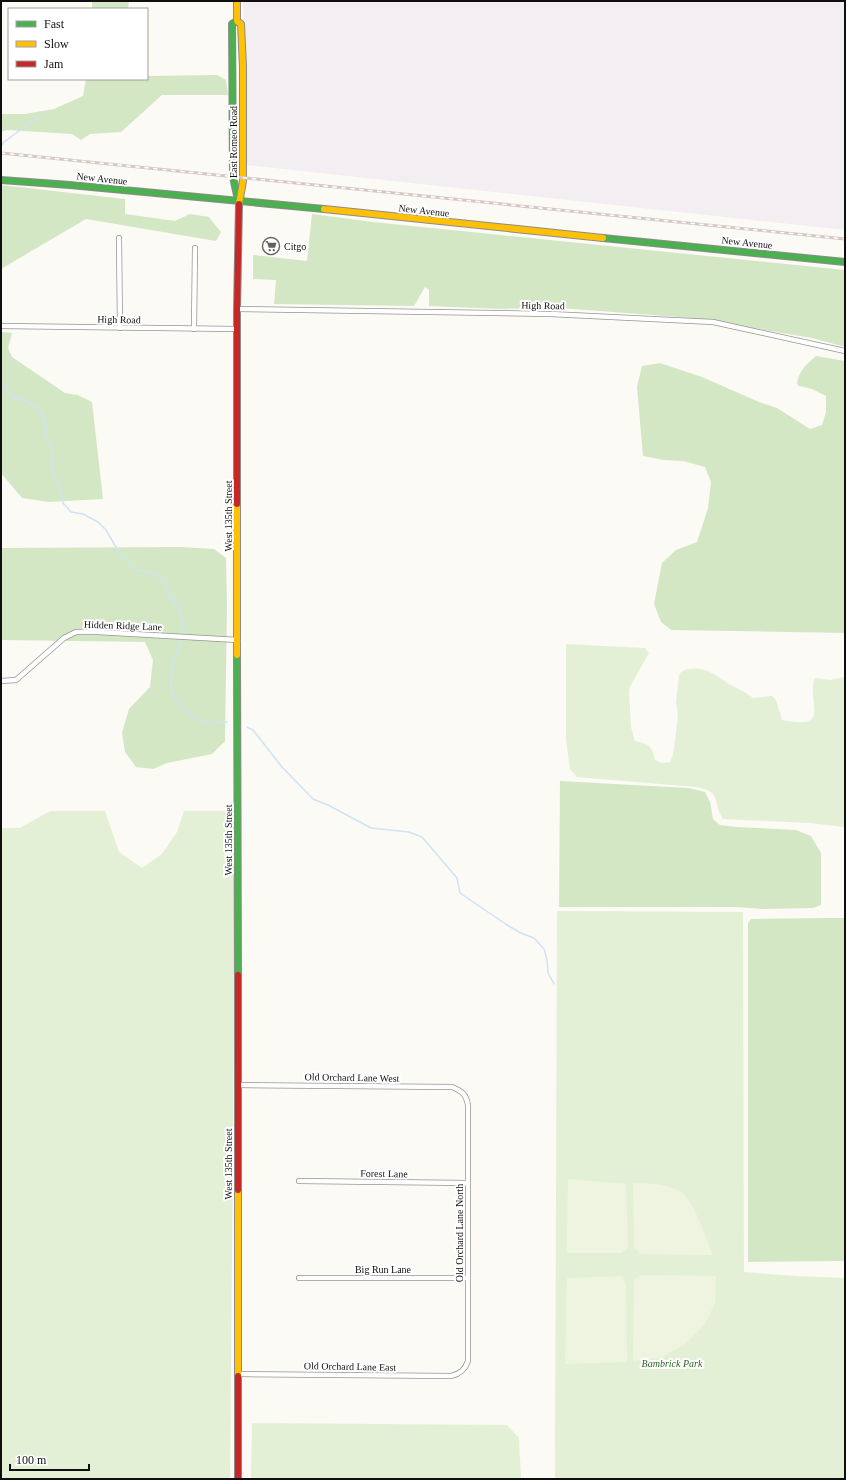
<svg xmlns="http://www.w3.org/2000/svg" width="846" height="1480" font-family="'Times New Roman',serif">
  <rect width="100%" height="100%" fill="#fbfaf5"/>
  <!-- industrial -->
  <path fill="#f3eef1" d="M 243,1 L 845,1 L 845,230 L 246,165 L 246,78 Z"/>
  <!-- green -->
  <g fill="#e4f0d6">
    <path d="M 566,644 L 645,648 L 649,653 L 630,687 L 629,692 L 631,727 L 635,741 C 648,744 652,745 655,760 L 662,763 L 670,762 L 673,755 L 678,717 L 676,702 L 679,675 C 682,670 686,669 692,669 C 707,668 711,673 723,680 C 733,687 743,690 753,698 L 772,696 L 776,700 L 782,720 C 831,729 808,708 814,679 L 816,678 L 830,680 L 845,677 L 845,827 L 810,823 L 723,819 C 711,800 723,792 696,787 L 577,777 L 570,769 L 566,740 Z"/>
    <path d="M 50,811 L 105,811 L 119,852 L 142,868 L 162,854 L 177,832 L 184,811 L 236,811 L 230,1479 L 1,1479 L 1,828 L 20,828 Z"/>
    <path d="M 557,911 L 743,912 L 744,1272 L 795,1276 L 845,1278 L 845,1479 L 555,1479 Z"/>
    <path d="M 252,1423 L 507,1425 L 519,1438 L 521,1479 L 251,1479 Z"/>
  </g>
  <!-- forest -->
  <g fill="#d4e7c4">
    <path d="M 92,1 L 129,1 L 128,9 L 92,9 Z"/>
    <path d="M 217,75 L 226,80 L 228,95 L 162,95 L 121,132 L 90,134 L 81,140 L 72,134 L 7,130 L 1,132 L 1,114 L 25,114 L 54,109 L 83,96 L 86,79 L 147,79 L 147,76 Z"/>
    <path d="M 1,185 L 125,199 L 125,214 L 175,221 L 190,214 L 209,217 L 221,232 L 216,241 L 86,219 L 1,269 Z"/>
    <path d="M 312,214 L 373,222 L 845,270 L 845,347 L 812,338 L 692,318 L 560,308 L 500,309 L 429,306 L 429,290 L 425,287 L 414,306 L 274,304 L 276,280 L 253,279 L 253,255 L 307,261 Z"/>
    <path d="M 1,332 L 12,333 L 8,348 L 12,357 L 65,393 L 78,395 L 92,402 L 103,499 L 49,502 L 22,498 L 1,473 Z"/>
    <path d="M 816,356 L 845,361 L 845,633 L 671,630 L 661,622 L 654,604 L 662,563 L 676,550 L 697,542 L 708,508 L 711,482 L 705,467 L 683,461 L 664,460 L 643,456 L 637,387 L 642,366 L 660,363 L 702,377 L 759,402 L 777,408 L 810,429 L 822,425 L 826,412 L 826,396 L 812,389 L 799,386 L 797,384 C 799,370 806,365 816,356 Z"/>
    <path d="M 181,547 L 214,549 L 226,558 L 227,604 L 225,741 L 212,754 L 167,763 L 153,769 L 136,767 L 125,752 L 122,733 L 129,709 L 150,687 L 153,660 L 145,642 L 1,640 L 1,548 Z"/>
    <path d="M 560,781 L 688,788 L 705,792 L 710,802 L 713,819 L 720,825 L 737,827 L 796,830 L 811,836 L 821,853 L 821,905 L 813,908 L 764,909 L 735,907 L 559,907 Z"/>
    <path d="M 827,918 L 845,918 L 845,1261 L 748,1262 L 748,923 L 751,919 Z"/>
  </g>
  <!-- pitch -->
  <g fill="#eef4e0">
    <path d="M 568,1179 L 626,1184 L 628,1248 L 621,1253 L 567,1253 Z"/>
    <path d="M 633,1183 C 649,1183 667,1184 681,1192 C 693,1198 707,1241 713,1255 L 641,1254 L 634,1247 Z"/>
    <path d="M 641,1275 L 716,1276 L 715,1304 L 704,1325 L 684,1345 L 662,1357 L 633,1361 L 634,1280 Z"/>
    <path d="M 622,1276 L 626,1284 L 627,1362 L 565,1364 L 567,1278 Z"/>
  </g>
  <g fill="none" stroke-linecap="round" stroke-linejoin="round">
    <!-- stream -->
    <g stroke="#cde4f4" stroke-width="1.5">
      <path d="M 1,146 L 4,142 L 42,114"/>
      <path d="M 1,382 C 5,386 8,394 13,397 C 17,399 23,399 27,402 C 41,408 50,423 45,437 L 51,443 L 53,475 L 59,484 L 63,503 L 71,512 L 83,514 L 98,522 L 106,530 L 120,554 L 136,570 L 156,574 L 165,582 L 171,597 L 182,615 L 182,636"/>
      <path d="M 181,641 C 175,654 167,681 173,695 C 175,702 182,706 187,711 C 192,716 200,722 208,723 C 214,723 221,722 227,722"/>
      <path d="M 247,727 L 253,730 L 282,767 L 313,799 L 328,805 L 371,828 L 409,832 L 422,837 L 457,878 L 460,893 L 507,925 L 521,933 L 534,938 L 544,949 L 547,960 L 548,973 L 554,984"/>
    </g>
    <!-- street casing -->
    <g stroke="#959593" stroke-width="6">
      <g id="street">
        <path d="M 119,238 L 120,328"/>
        <path d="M 237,309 L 550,314 L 713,322 L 845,351"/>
        <path d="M 1,326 L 237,329"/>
        <path d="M 194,329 L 195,248"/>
        <path d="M 1,681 L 16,680 L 64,638 L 76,632 L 98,632 L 238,640"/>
        <path d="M 299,1181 L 468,1183"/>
        <path d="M 299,1278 L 467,1278"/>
        <path d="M 238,1374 L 451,1376 C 460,1374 465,1370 468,1361 L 468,1105 C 466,1094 462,1091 452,1087 L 238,1085"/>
      </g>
    </g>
    <!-- fast casing -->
    <g stroke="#8c8b89" stroke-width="8">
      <g id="fast">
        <path d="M 237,21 L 232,24 L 233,177 L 238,200"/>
        <path d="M 1,180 L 70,185 L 324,209"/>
        <path d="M 603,238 L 845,262"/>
        <path d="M 237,655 L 238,975"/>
      </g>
    </g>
    <!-- slow casing -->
    <g stroke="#8c8b89" stroke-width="8">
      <g id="slow">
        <path d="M 237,1 L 237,21 L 241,24 L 243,67 L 243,181 L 239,204"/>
        <path d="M 324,209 L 603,238"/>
        <path d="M 237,504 L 237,655"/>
        <path d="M 238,1190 L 238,1376"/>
      </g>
    </g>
    <!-- jam casing -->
    <g stroke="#8c8b89" stroke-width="8">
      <g id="jam">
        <path d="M 237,504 L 237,309 L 239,204"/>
        <path d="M 238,975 L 238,1190"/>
        <path d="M 238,1376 L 238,1479"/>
      </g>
    </g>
    <!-- street -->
    <use href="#street" stroke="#fefefe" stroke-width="4.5"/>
    <!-- fast -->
    <use href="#fast" stroke="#4caf50" stroke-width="6"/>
    <!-- slow -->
    <use href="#slow" stroke="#ffc107" stroke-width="6"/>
    <!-- jam -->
    <use href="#jam" stroke="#c62828" stroke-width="6"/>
    <!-- rail casing -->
    <g stroke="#d7c6c6" stroke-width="3">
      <path id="rail" d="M 1,153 L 845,239"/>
    </g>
    <!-- rail -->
    <use href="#rail" stroke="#fff" stroke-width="1.5" stroke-dasharray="4.5" stroke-linecap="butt"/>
  </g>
  <!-- icons -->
  <defs>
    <g id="supermarket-ring" transform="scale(0.9)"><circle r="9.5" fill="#fff" stroke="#626160" stroke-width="1.5"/><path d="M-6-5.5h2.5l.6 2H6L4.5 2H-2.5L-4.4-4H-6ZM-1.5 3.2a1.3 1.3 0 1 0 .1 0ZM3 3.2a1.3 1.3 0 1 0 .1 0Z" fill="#626160"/></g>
  </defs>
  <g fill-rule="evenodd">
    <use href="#supermarket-ring" x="271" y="246"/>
  </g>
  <g text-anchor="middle" stroke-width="4" stroke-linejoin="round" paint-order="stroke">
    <!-- street labels -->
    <g font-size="10" fill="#0f0f0f" stroke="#fff">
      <text transform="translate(233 142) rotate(-90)" y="4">East Romeo Road</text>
      <text transform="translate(102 178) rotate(6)" y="4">New Avenue</text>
      <text transform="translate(424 210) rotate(6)" y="4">New Avenue</text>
      <text transform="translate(747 242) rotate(6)" y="4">New Avenue</text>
      <text transform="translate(543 305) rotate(1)" y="4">High Road</text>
      <text transform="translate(119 319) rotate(1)" y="4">High Road</text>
      <text transform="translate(228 516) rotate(-90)" y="4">West 135th Street</text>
      <text transform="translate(123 625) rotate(2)" y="4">Hidden Ridge Lane</text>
      <text transform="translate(228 840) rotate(-90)" y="4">West 135th Street</text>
      <text transform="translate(352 1077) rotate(1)" y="4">Old Orchard Lane West</text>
      <text transform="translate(228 1164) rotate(-90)" y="4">West 135th Street</text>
      <text transform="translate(384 1173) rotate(1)" y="4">Forest Lane</text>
      <text transform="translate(459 1233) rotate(-90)" y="4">Old Orchard Lane North</text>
      <text x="383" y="1273">Big Run Lane</text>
      <text transform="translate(350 1366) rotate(1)" y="4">Old Orchard Lane East</text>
    </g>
    <!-- poi labels -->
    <g font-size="10" fill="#0f0f0f" stroke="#fff" text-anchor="start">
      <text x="284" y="250">Citgo</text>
    </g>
    <!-- park labels -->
    <g font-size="10" font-style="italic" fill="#2d6422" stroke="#fff">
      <text x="672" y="1367">Bambrick Park</text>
    </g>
  </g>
  <!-- border -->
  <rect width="846" height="1480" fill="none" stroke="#0f0f0f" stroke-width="4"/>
  <!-- legend -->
  <rect x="8" y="8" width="140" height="72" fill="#ffffff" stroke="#9f9f9f"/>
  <rect x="16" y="21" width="20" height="6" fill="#4caf50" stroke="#9f9f9f"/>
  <text x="44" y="28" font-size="12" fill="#0f0f0f">Fast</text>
  <rect x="16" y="41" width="20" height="6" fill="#ffc107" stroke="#9f9f9f"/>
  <text x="44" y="48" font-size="12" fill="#0f0f0f">Slow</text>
  <rect x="16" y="61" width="20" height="6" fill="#c62828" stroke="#9f9f9f"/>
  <text x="44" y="68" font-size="12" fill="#0f0f0f">Jam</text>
  <!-- scale -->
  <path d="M10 1464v6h79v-6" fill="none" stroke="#0f0f0f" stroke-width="2"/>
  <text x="16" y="1464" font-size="12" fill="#0f0f0f" stroke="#ffffff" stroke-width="3" paint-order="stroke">100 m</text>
</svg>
